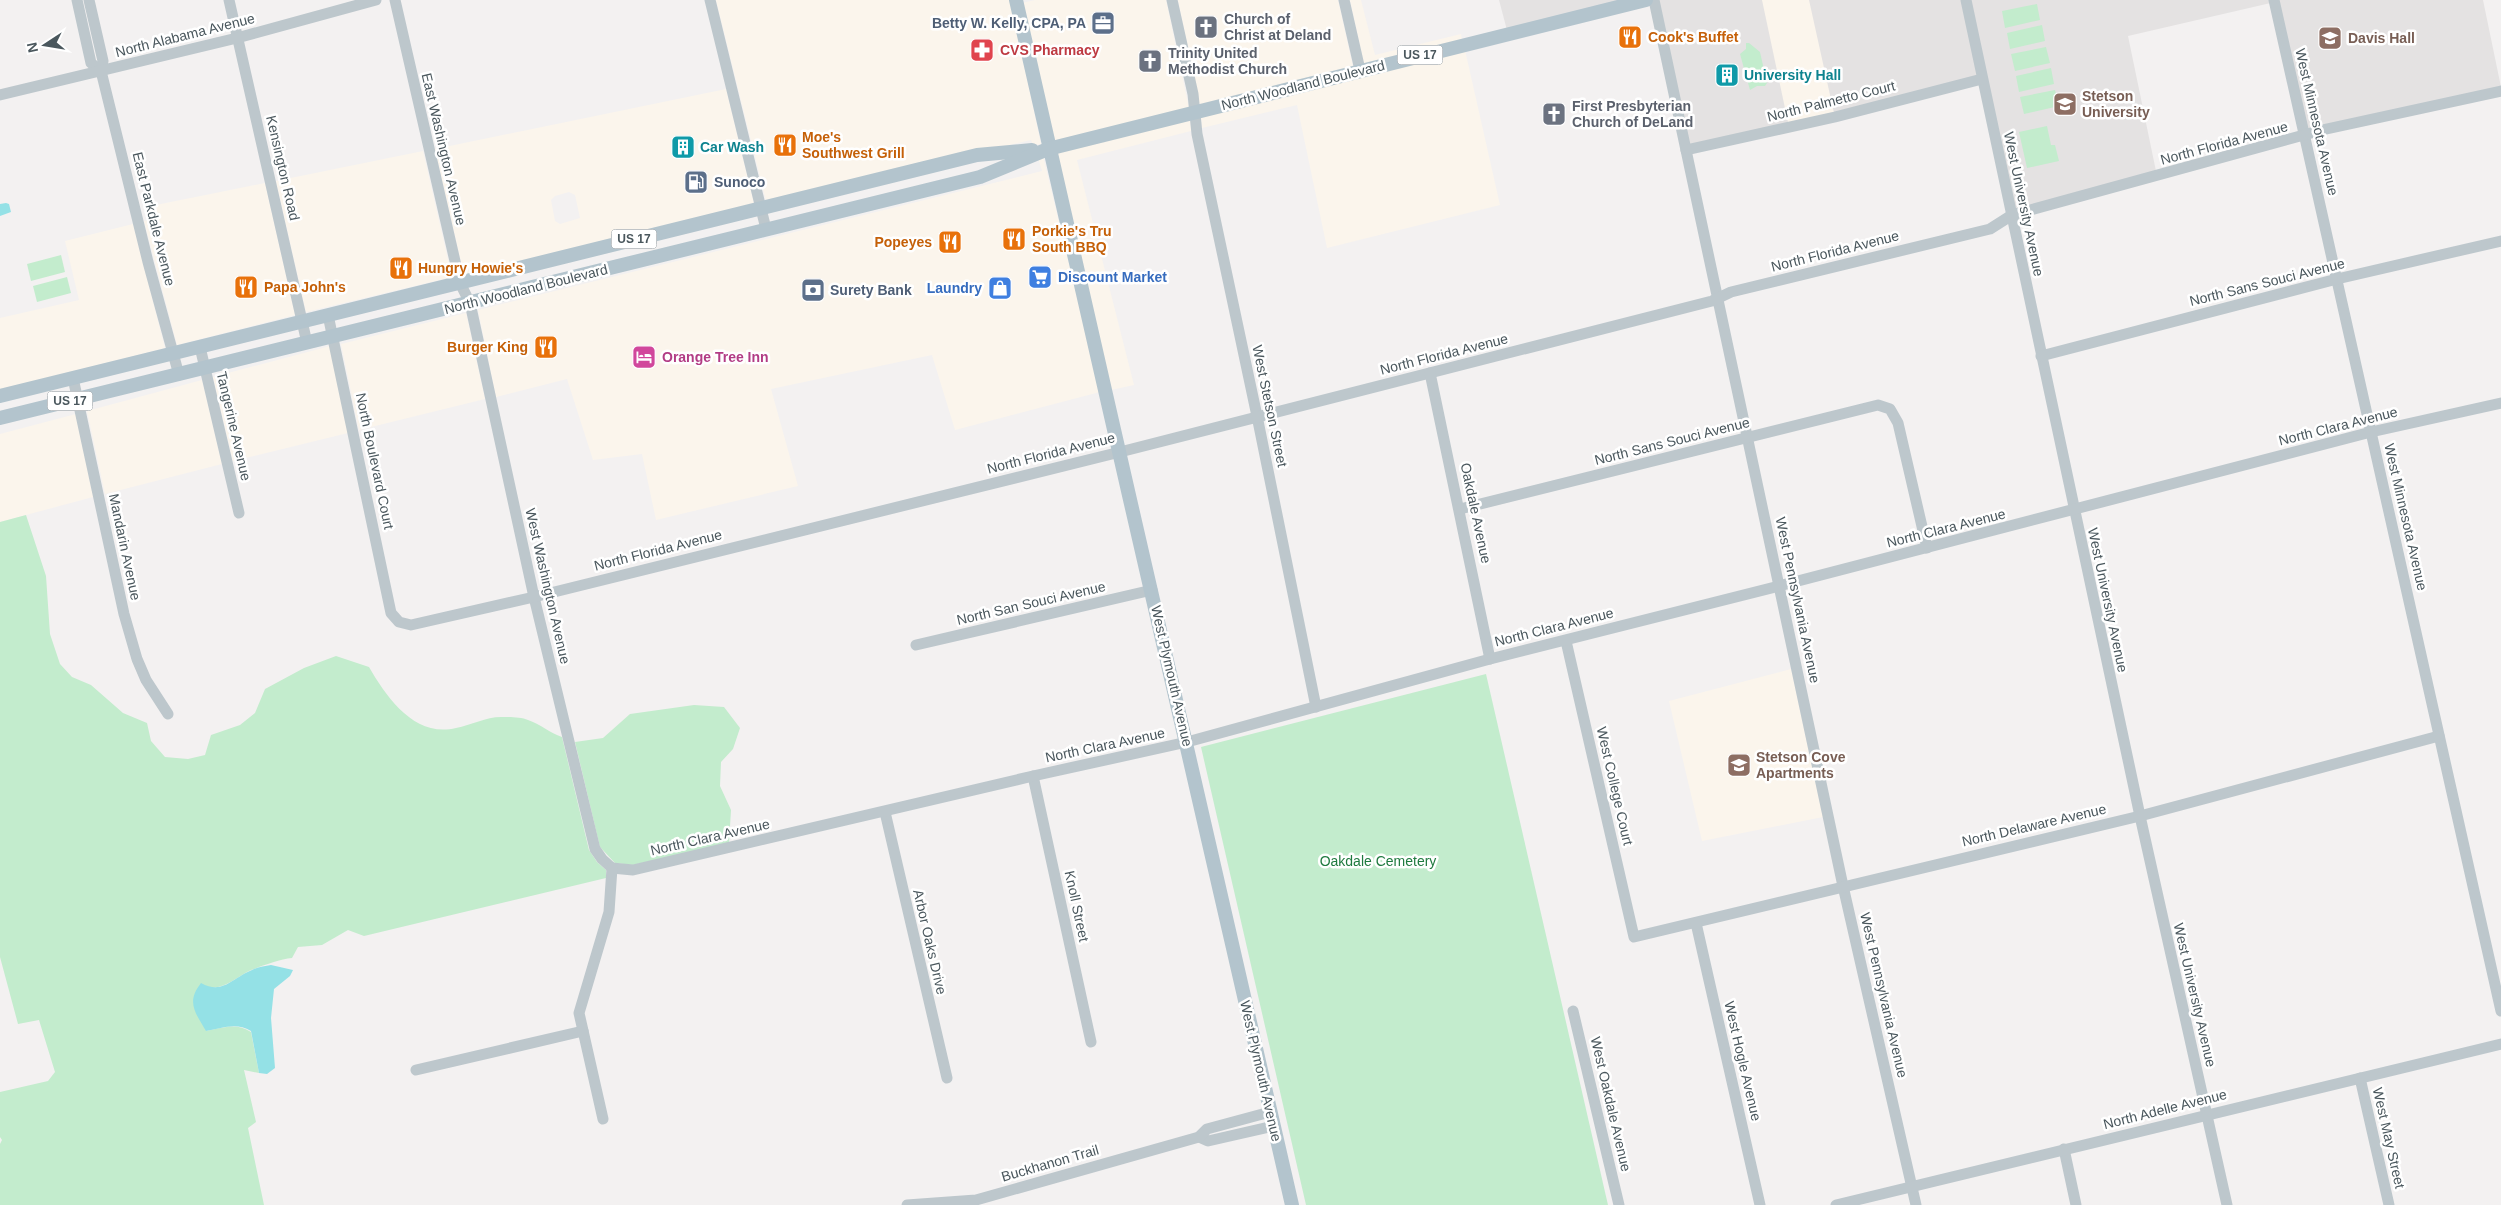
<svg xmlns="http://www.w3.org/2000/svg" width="2501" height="1205" font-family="Helvetica,sans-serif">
  <rect width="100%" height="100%" fill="#f3f1f1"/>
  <!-- commercial -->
  <g fill="#fbf5ec" fill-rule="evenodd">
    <path d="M 716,0 L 1010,0 L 1041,144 L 1033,145 L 1031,140 L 766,201 Z"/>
    <path d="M 1035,0 L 1166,0 L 1189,108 L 1052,142 L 1022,3 Z"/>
    <path d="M 1178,0 L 1338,0 L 1353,67 L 1200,106 Z"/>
    <path d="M 1350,0 L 1361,0 L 1375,55 L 1461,34 L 1462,40 L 1364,64 Z"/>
    <path d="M 1667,0 L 1810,0 L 1834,112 L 1691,144 Z"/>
    <path d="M 1465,50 L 1500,205 L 1327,248 L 1297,105 L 1202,128 L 1201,116 Z"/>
    <path d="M 726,89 L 754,204 L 464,275 L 435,149 ZM 569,192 L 575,195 L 580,218 L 560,224 L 555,221 L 551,200 L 555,196 Z"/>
    <path d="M 1190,119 L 1191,131 L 1077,160 L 1134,385 L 1111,390 L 1055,152 Z"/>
    <path d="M 423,151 L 452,277 L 306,312 L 276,181 Z"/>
    <path d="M 1043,156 L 1100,392 L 955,430 L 932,355 L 771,389 L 798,486 L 656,520 L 642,454 L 593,460 L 567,379 L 496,397 L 478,310 L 1042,171 L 1038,158 Z"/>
    <path d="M 265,183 L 295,315 L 177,345 L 144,221 L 155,218 L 151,206 Z"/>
    <path d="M 133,224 L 165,348 L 0,390 L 0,318 L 79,300 L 65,241 Z"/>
    <path d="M 466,313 L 485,399 L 359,430 L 341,344 Z"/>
    <path d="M 330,346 L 348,433 L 233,461 L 213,377 Z"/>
    <path d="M 202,380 L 222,464 L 105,494 L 87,411 Z"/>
    <path d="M 76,414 L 93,497 L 0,522 L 0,434 Z"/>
    <path d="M 1791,669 L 1823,817 L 1702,841 L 1669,701 Z"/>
  </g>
  <!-- education -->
  <g fill="#e4e2e2">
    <path d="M 1499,0 L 1646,0 L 1508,34 Z"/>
    <path d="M 1654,0 L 1762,0 L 1789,127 L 1686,150 Z"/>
    <path d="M 1809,0 L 2483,0 L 2501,87 L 2305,136 L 2275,2 L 2128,36 L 2157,176 L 2012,215 L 1982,79 L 1834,113 Z"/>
  </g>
  <!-- green -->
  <g fill="#c3eccd">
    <path d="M 2037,4 L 2040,20 L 2005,28 L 2002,11 Z"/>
    <path d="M 2042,25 L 2045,41 L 2010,49 L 2007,33 Z"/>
    <path d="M 1746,43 L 1749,43 L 1760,52 L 1767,83 L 1765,86 L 1757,86 L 1750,90 L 1740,54 L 1746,49 Z"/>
    <path d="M 2046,47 L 2050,63 L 2015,71 L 2011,54 Z"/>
    <path d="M 2051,68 L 2054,84 L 2019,92 L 2016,76 Z"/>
    <path d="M 2055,90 L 2059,106 L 2024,114 L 2020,97 Z"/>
    <path d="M 2047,126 L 2051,145 L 2055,145 L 2059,161 L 2027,168 L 2019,132 Z"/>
    <path d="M 61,255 L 65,272 L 31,281 L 27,264 Z"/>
    <path d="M 67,277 L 71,293 L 37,302 L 33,286 Z"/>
    <path d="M 26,515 L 46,576 L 50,634 L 60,664 L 72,677 L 91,685 L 123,713 L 147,723 L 151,741 L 165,757 L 188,759 L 205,755 L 211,735 L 240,725 L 255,713 L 265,689 L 304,668 L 336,656 L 369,667 C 387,698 415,738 456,728 C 471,725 486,717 501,717 C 509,717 521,717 528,720 C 540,724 550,733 562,737 L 589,850 L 597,862 L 606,870 L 606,878 L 364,936 L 348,930 L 322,945 L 298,947 L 292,958 C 280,959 262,966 251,970 C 236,977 225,990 208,987 L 206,1031 C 223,1028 236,1022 251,1032 L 259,1073 L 244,1070 L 256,1122 L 248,1128 L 264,1205 L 0,1205 L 0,1144 L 2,1140 L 0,1137 L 0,1092 L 48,1081 L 55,1072 L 39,1020 L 18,1024 L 0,957 L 0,522 Z"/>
    <path d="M 1486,674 L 1608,1205 L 1306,1205 L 1201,747 Z"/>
    <path d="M 694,705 L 724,707 L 740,728 L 733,749 L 721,762 L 720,786 L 731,810 L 729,843 L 633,865 L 615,863 L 600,847 L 575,742 L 603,738 L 630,714 Z"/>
  </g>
  <!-- water -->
  <g fill="#94e1e6">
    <path d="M 6,203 L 9,204 L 11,212 L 0,216 L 0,204 Z"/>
    <path d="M 271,965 L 293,970 L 290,976 L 274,989 L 271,1018 L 275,1068 L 267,1074 L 259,1073 L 251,1031 C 236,1022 223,1028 206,1031 C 195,1012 186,1002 201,983 C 223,995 232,978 252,970 C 258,967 265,966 271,965 Z"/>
  </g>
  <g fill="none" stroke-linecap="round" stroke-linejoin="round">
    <!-- minor -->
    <g stroke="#bdc7cc" stroke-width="11">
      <path d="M 77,0 L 91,63 L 101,71"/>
      <path d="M 89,0 L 103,61 L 101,71 L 148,262 L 179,375"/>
      <path d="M 229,0 L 307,343"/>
      <path d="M 395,0 L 460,283 L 470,303 L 534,597 L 595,849 L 602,859 L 612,868"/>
      <path d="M 710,0 L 766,229"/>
      <path d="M 1172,0 L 1193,94 L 1197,134 L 1257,416 L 1316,707"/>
      <path d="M 1344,0 L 1360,70"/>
      <path d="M 1654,0 L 1843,886 L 1916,1205"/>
      <path d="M 1966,0 L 2140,816 L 2227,1205"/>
      <path d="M 2274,0 L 2501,1011"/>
      <path d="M 0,95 L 237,38 L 376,0"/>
      <path d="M 1686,150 L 1835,117 L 1982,79"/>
      <path d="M 328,315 L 391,613 L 399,622 L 411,625 L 534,597 L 1120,452 L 1712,301 L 1731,292 L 1990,229 L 2012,215 L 2322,130 L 2501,91"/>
      <path d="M 200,347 L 239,513"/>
      <path d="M 2041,356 L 2337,279 L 2501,241"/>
      <path d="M 1430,373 L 1490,659"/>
      <path d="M 73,378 L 124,614 L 137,659 L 146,680 L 168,714"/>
      <path d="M 1460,509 L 1878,405 L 1890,409 L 1898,423 L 1927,548"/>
      <path d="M 1566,641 L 1634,937 L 2140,816 L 2439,736"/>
      <path d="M 916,645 L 1152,590"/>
      <path d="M 1033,776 L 1091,1042"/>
      <path d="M 885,812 L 947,1078"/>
      <path d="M 612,868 L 633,870 L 1033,776 L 1187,742 L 1490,659 L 1779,586 L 2371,432 L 2501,403"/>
      <path d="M 1696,923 L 1760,1205"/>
      <path d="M 1573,1011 L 1619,1205"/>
      <path d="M 416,1070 L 583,1031"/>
      <path d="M 2360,1078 L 2389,1205"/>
      <path d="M 603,1119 L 579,1013 L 609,912 L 612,868"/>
      <path d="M 1199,1137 L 1208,1141 L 1274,1126"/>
      <path d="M 2064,1149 L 2076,1205"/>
      <path d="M 907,1205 L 976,1200 L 1199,1137 L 1207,1129 L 1270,1112"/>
      <path d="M 1836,1205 L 2501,1044"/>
    </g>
    <!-- major -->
    <g stroke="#b3c4cd" stroke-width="14">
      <path d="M 1016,0 C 1107,402 1200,803 1292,1205"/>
      <path d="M 0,396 L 977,155 L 1032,150"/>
      <path d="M 0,418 L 980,177 L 1048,149 L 1646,0"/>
    </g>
  </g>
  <!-- icons -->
  <defs>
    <g id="office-square" transform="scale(1.25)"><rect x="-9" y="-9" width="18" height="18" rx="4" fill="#5c6f8a" stroke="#fff"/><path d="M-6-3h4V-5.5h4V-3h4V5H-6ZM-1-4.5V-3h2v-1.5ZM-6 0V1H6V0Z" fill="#fff"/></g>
    <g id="church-square" transform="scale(1.25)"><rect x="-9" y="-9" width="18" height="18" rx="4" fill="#6b7280" stroke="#fff"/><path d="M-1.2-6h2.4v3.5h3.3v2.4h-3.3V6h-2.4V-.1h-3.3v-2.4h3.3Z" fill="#fff"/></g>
    <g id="restaurant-square" transform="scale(1.25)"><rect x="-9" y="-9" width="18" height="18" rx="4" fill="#e8710a" stroke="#fff"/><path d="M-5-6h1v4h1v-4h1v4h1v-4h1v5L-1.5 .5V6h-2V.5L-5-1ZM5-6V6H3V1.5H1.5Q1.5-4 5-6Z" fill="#fff"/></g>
    <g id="university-square" transform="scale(1.25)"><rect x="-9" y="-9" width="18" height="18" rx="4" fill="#8d6e63" stroke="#fff"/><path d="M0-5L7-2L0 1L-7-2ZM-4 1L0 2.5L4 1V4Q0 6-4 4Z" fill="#fff"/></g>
    <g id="pharmacy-square" transform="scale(1.25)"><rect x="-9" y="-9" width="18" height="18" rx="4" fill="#e0444e" stroke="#fff"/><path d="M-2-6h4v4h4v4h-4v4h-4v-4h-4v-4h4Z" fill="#fff"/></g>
    <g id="building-square" transform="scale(1.25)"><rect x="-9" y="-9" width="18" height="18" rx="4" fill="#0f9aa8" stroke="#fff"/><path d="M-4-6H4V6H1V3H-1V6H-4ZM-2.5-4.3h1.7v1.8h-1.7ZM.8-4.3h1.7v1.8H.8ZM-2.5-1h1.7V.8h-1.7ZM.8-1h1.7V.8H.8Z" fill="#fff"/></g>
    <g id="fuel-square" transform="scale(1.25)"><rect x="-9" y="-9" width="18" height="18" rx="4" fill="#5c6f8a" stroke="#fff"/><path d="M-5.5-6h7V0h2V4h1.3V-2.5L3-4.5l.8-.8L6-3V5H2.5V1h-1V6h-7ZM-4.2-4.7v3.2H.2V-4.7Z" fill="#fff"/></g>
    <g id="supermarket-square" transform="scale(1.25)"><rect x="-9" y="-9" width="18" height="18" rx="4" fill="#3f7fe0" stroke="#fff"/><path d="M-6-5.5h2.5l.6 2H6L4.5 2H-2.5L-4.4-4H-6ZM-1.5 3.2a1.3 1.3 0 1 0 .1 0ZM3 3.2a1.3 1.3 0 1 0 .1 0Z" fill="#fff"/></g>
    <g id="shop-square" transform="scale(1.25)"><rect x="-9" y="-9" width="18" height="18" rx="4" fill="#3f7fe0" stroke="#fff"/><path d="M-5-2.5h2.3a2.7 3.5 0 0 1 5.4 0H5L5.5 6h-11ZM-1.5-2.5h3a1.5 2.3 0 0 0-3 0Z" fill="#fff"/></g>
    <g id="bank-square" transform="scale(1.25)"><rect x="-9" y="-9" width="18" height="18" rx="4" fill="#5c6f8a" stroke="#fff"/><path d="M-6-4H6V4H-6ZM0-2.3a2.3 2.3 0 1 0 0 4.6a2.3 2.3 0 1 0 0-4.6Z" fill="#fff"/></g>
    <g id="hotel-square" transform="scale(1.25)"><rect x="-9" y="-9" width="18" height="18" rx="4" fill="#d1479c" stroke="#fff"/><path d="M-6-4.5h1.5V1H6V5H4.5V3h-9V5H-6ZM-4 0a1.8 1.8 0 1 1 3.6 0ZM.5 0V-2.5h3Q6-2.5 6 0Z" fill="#fff"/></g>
  </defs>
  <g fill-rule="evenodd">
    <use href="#office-square" x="1103" y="23"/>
    <use href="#church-square" x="1206" y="27"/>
    <use href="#restaurant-square" x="1630" y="37"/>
    <use href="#university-square" x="2330" y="38"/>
    <use href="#pharmacy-square" x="982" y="50"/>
    <use href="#church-square" x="1150" y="61"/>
    <use href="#building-square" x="1727" y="75"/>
    <use href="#university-square" x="2065" y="104"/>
    <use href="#church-square" x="1554" y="114"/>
    <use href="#restaurant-square" x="785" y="145"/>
    <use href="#building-square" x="683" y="147"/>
    <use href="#fuel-square" x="696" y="182"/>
    <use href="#restaurant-square" x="1014" y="239"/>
    <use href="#restaurant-square" x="950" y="242"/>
    <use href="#restaurant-square" x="401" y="268"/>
    <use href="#supermarket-square" x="1040" y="277"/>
    <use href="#restaurant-square" x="246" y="287"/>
    <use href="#shop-square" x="1000" y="288"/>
    <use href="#bank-square" x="813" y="290"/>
    <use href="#restaurant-square" x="546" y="347"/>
    <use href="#hotel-square" x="644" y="357"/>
    <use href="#university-square" x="1739" y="765"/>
  </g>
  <g text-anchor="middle" stroke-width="5" stroke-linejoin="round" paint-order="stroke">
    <!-- shield labels -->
    <g fill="#fff" stroke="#80898e" stroke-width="1">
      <rect x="1397.5" y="45.5" width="45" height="19" rx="4"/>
      <rect x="611.5" y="229.5" width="45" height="19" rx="4"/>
      <rect x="47.5" y="391.5" width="45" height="19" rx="4"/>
    </g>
    <g font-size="12" font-weight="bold" fill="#4a575d">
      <text x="1420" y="59">US 17</text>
      <text x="634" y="243">US 17</text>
      <text x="70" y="405">US 17</text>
    </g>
    <!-- worship labels -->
    <g font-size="14" font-weight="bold" fill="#5b616d" stroke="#fff" text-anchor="start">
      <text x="1224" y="24">Church of<tspan x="1224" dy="16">Christ at Deland</tspan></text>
      <text x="1168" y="58">Trinity United<tspan x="1168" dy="16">Methodist Church</tspan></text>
      <text x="1572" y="111">First Presbyterian<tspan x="1572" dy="16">Church of DeLand</tspan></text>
    </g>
    <!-- service labels -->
    <g font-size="14" font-weight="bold" fill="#4e5e75" stroke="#fff" text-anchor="start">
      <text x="1086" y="28" text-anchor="end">Betty W. Kelly, CPA, PA</text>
      <text x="714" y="187">Sunoco</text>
      <text x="830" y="295">Surety Bank</text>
    </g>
    <!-- street labels -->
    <g font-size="14" fill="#4a575d" stroke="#fff">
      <text transform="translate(185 35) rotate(-14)" y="5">North Alabama Avenue</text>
      <text transform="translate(1303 85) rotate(-14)" y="5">North Woodland Boulevard</text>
      <text transform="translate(1831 101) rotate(-14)" y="5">North Palmetto Court</text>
      <text transform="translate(2317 122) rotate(77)" y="5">West Minnesota Avenue</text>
      <text transform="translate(2224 143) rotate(-15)" y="5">North Florida Avenue</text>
      <text transform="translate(444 149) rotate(77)" y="5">East Washington Avenue</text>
      <text transform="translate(283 168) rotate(77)" y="5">Kensington Road</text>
      <text transform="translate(2024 204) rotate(78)" y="5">West University Avenue</text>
      <text transform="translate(154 219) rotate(76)" y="5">East Parkdale Avenue</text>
      <text transform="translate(1835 251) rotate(-14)" y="5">North Florida Avenue</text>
      <text transform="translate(2267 282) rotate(-14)" y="5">North Sans Souci Avenue</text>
      <text transform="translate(526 289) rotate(-14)" y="5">North Woodland Boulevard</text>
      <text transform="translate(1444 354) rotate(-14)" y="5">North Florida Avenue</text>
      <text transform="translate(1270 406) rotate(78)" y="5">West Stetson Street</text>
      <text transform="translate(234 426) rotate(77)" y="5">Tangerine Avenue</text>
      <text transform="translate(2338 426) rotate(-14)" y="5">North Clara Avenue</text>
      <text transform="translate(1672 441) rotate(-14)" y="5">North Sans Souci Avenue</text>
      <text transform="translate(1051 453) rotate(-14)" y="5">North Florida Avenue</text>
      <text transform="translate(375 461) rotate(78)" y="5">North Boulevard Court</text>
      <text transform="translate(1476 513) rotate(78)" y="5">Oakdale Avenue</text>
      <text transform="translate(2406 517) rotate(77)" y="5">West Minnesota Avenue</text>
      <text transform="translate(1946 528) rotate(-14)" y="5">North Clara Avenue</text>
      <text transform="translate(125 547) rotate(78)" y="5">Mandarin Avenue</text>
      <text transform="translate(658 550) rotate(-14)" y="5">North Florida Avenue</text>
      <text transform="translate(548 586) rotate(77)" y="5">West Washington Avenue</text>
      <text transform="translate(1798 600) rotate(78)" y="5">West Pennsylvania Avenue</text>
      <text transform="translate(2108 600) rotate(78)" y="5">West University Avenue</text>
      <text transform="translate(1031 603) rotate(-13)" y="5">North San Souci Avenue</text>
      <text transform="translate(1554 627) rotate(-14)" y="5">North Clara Avenue</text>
      <text transform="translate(1172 676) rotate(77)" y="5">West Plymouth Avenue</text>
      <text transform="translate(1105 745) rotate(-12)" y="5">North Clara Avenue</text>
      <text transform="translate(1615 786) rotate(77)" y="5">West College Court</text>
      <text transform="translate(2034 825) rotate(-13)" y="5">North Delaware Avenue</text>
      <text transform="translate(710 837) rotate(-13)" y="5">North Clara Avenue</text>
      <text transform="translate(1077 906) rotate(78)" y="5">Knoll Street</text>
      <text transform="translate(930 942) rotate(77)" y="5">Arbor Oaks Drive</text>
      <text transform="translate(1884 995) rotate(77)" y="5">West Pennsylvania Avenue</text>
      <text transform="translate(2195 995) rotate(77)" y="5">West University Avenue</text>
      <text transform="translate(1743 1061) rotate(77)" y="5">West Hogle Avenue</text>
      <text transform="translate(1261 1071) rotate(77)" y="5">West Plymouth Avenue</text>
      <text transform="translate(1611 1104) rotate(77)" y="5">West Oakdale Avenue</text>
      <text transform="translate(2165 1109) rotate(-14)" y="5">North Adelle Avenue</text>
      <text transform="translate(2389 1138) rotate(77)" y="5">West May Street</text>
      <text transform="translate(1050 1163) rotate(-16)" y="5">Buckhanon Trail</text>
    </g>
    <!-- food labels -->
    <g font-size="14" font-weight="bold" fill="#c56008" stroke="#fff" text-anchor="start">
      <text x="1648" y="42">Cook's Buffet</text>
      <text x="802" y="142">Moe's<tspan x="802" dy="16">Southwest Grill</tspan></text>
      <text x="1032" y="236">Porkie's Tru<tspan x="1032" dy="16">South BBQ</tspan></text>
      <text x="932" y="247" text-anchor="end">Popeyes</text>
      <text x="418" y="273">Hungry Howie's</text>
      <text x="264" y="292">Papa John's</text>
      <text x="528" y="352" text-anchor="end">Burger King</text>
    </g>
    <!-- education labels -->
    <g font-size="14" font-weight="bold" fill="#785e54" stroke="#fff" text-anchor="start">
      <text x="2348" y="43">Davis Hall</text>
      <text x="2082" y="101">Stetson<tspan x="2082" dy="16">University</tspan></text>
      <text x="1756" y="762">Stetson Cove<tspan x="1756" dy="16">Apartments</tspan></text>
    </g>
    <!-- health labels -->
    <g font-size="14" font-weight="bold" fill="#be3a42" stroke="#fff" text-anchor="start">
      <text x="1000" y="55">CVS Pharmacy</text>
    </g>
    <!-- culture labels -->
    <g font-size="14" font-weight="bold" fill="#0d838f" stroke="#fff" text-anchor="start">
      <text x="1744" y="80">University Hall</text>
      <text x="700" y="152">Car Wash</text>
    </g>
    <!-- shop labels -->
    <g font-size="14" font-weight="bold" fill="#366cbe" stroke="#fff" text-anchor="start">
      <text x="1058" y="282">Discount Market</text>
      <text x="982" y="293" text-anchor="end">Laundry</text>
    </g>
    <!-- hotel labels -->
    <g font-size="14" font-weight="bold" fill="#b23c85" stroke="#fff" text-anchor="start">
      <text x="662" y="362">Orange Tree Inn</text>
    </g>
    <!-- park labels -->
    <g font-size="14" fill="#1f7a3f" stroke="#fff">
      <text x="1378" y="866">Oakdale Cemetery</text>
    </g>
  </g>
  <!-- north arrow -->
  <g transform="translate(45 45) rotate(258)" stroke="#ffffff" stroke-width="4" paint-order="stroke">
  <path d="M0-4L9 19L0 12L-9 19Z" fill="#4a575d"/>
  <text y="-8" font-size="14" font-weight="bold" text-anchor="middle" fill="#4a575d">N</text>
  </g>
</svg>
